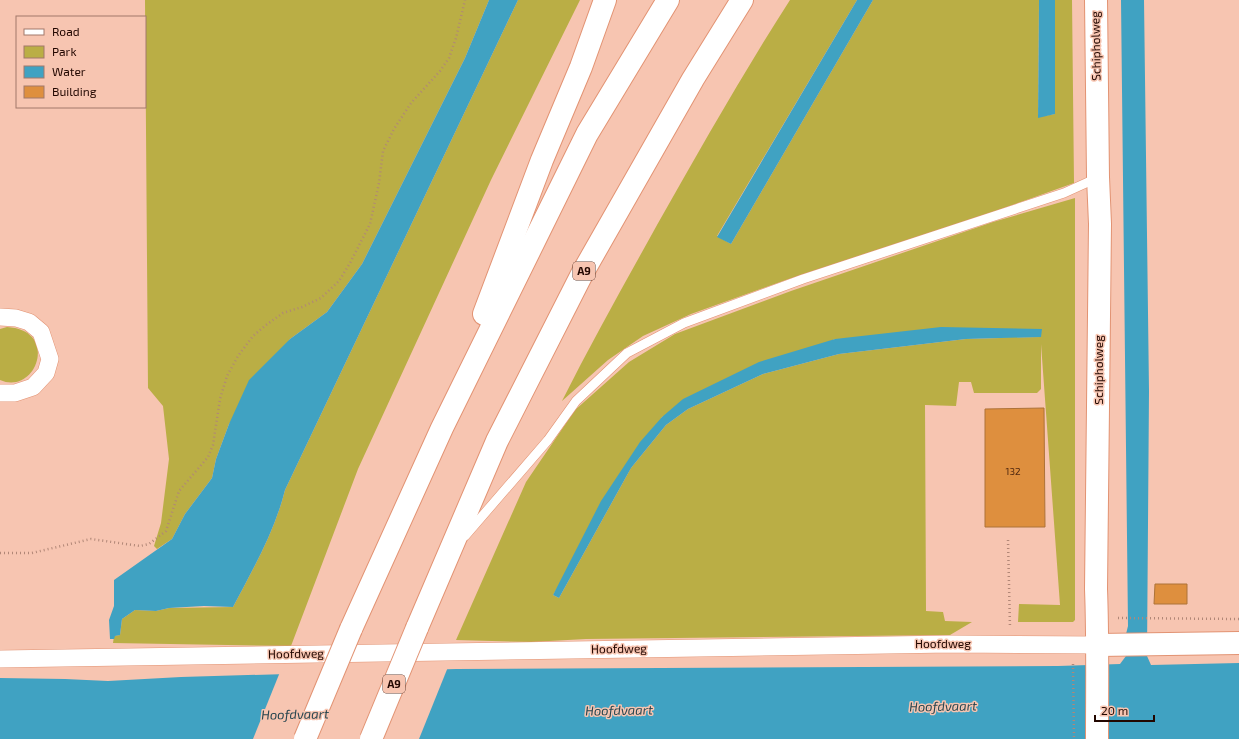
<svg xmlns="http://www.w3.org/2000/svg" width="1239" height="739" font-family="'Exo 2',sans-serif">
  <rect width="100%" height="100%" fill="#f7c5b1"/>
  <!-- green -->
  <g fill="#baae45" fill-rule="evenodd">
    <path d="M 145,0 L 489,0 L 465,58 L 362,264 L 327,312 L 290,339 L 229,424 L 216,459 L 212,478 L 185,514 L 172,539 L 157,549 L 154,546 L 161,523 L 169,459 L 163,406 L 148,388 Z"/>
    <path d="M 518,0 L 580,0 L 491,180 L 358,469 L 291,646 L 113,643 L 114,636 L 120,635 L 122,619 L 135,610 L 156,611 L 169,608 L 233,607 C 253,569 275,531 285,490 Z"/>
    <path d="M 790,0 L 857,0 L 717,236 L 731,244 L 873,0 L 1039,0 L 1038,117 L 1055,114 L 1055,0 L 1072,0 L 1074,183 L 993,212 L 786,280 L 691,314 L 643,336 L 608,360 L 562,401 C 592,341 625,283 657,225 C 700,149 743,73 790,0 Z"/>
    <path d="M 1075,198 L 1075,620 L 1073,622 L 1018,622 L 1019,604 L 1060,605 L 1041,344 L 1041,389 L 1037,393 L 974,393 L 971,382 L 959,382 L 956,406 L 925,405 L 926,611 L 943,612 L 945,621 L 972,622 L 950,635 L 586,639 L 531,642 L 456,640 L 526,482 L 575,410 L 629,362 L 675,334 L 791,291 L 993,222 ZM 1041,337 L 966,339 L 839,354 L 763,374 L 688,409 L 666,425 L 631,468 L 559,598 L 553,595 L 662,417 L 835,339 Z"/>
    <path d="M 7,327 C 60,330 36,396 0,380 L 0,329 Z"/>
  </g>
  <!-- water -->
  <g fill="#40a2c2">
    <path d="M 489,0 L 518,0 L 285,490 C 275,531 253,569 233,607 L 204,606 L 169,608 L 156,611 L 135,610 L 122,619 L 120,635 L 115,636 L 114,639 L 110,639 L 109,620 L 114,606 L 114,580 L 172,539 L 185,514 L 212,478 L 216,459 L 229,424 L 249,380 L 290,339 L 327,312 L 362,264 L 465,58 Z"/>
    <path d="M 857,0 L 873,0 L 731,244 L 717,237 Z"/>
    <path d="M 1039,0 L 1055,0 L 1055,114 L 1038,118 Z"/>
    <path d="M 1121,0 L 1144,0 L 1149,391 L 1147,656 L 1151,665 L 1239,663 L 1239,739 L 0,739 L 0,678 L 65,679 L 108,681 L 181,677 L 456,669 L 1058,666 L 1120,664 L 1126,656 L 1125,638 L 1128,626 Z"/>
    <path d="M 941,327 L 1042,329 L 1041,337 L 966,339 L 839,354 L 763,374 L 688,409 L 666,425 L 631,468 L 559,598 L 553,595 L 601,501 L 640,442 L 662,417 L 683,399 L 759,362 L 835,339 Z"/>
  </g>
  <!-- pier -->
  <path fill="#f7c5b1" d="M 448,667 L 419,739 L 253,739 L 280,672 Z"/>
  <!-- building -->
  <g fill="#de8f3e" stroke="#ad7238">
    <path d="M 1044,408 L 1045,527 L 985,527 L 985,409 Z"/>
    <path d="M 1155,584 L 1187,584 L 1187,604 L 1154,604 Z"/>
  </g>
  <g fill="none" stroke-linecap="round" stroke-linejoin="round">
    <!-- service casing -->
    <g stroke="#e29373" stroke-width="10">
      <path id="service" d="M 465,536 L 548,440 L 576,401 L 627,353 L 684,323 L 803,279 L 1064,193 L 1097,178"/>
    </g>
    <!-- minor casing -->
    <g stroke="#e29373" stroke-width="18">
      <g id="minor">
        <path d="M 0,317 L 16,318 L 29,322 L 41,332 L 50,359 L 46,373 L 33,387 L 15,393 L 0,393"/>
        <path d="M 0,659 L 951,644 L 1098,645"/>
      </g>
    </g>
    <!-- secondary casing -->
    <g stroke="#e29373" stroke-width="24">
      <g id="secondary">
        <path d="M 1096,0 L 1098,177 L 1100,224 L 1096,589 C 1098,639 1097,689 1097,739"/>
        <path d="M 1098,645 L 1239,643"/>
      </g>
    </g>
    <!-- motorway casing -->
    <g stroke="#e29373" stroke-width="24">
      <g id="motorway">
        <path d="M 484,314 L 542,160 L 581,67 L 605,0"/>
        <path d="M 417,628 L 497,441 L 583,272 L 693,79 L 742,0"/>
        <path d="M 351,629 L 442,428 L 587,134 L 668,0"/>
      </g>
    </g>
    <!-- path -->
    <g stroke="#b18777" stroke-width="2.5" stroke-dasharray="1 3" stroke-linecap="butt">
      <path d="M 1008,540 L 1010,628"/>
      <path d="M 0,553 L 32,553 L 91,539 L 140,546 L 149,544 L 166,531 L 179,491 L 208,457 L 213,445 L 220,399 L 227,376 L 238,356 L 253,336 L 266,325 L 283,313 L 302,307 L 321,298 L 339,281 L 350,263 L 370,224 L 379,183 L 383,151 L 394,129 L 411,103 L 440,71 L 449,58 L 456,38 L 465,0"/>
      <path d="M 1118,618 L 1239,619"/>
      <path d="M 1073,664 L 1074,739"/>
    </g>
    <!-- service -->
    <use href="#service" stroke="#fff" stroke-width="9"/>
    <!-- minor -->
    <use href="#minor" stroke="#fff" stroke-width="17"/>
    <!-- secondary -->
    <use href="#secondary" stroke="#fff" stroke-width="22"/>
    <!-- motorway -->
    <use href="#motorway" stroke="#fff" stroke-width="22"/>
    <!-- motorway-bridge casing -->
    <g stroke="#e29373" stroke-width="24" stroke-linecap="butt">
      <g id="motorway-bridge">
        <path d="M 305,739 L 351,629"/>
        <path d="M 371,739 L 417,628"/>
      </g>
    </g>
    <!-- motorway-bridge -->
    <use href="#motorway-bridge" stroke="#fff" stroke-width="22"/>
  </g>
  <g text-anchor="middle" stroke-width="3" stroke-linejoin="round" paint-order="stroke">
    <!-- number labels -->
    <g font-size="10" fill="#512910">
      <text x="1013" y="475">132</text>
    </g>
    <!-- shield labels -->
    <g fill="#f7c5b1" stroke="#624035" stroke-width="1">
      <rect x="573" y="262" width="22" height="18" rx="3"/>
      <rect x="383" y="675" width="22" height="18" rx="3"/>
    </g>
    <g font-size="11" font-weight="bold" fill="#220700">
      <text x="584" y="275">A9</text>
      <text x="394" y="688">A9</text>
    </g>
    <!-- street labels -->
    <g font-size="12" fill="#220700" stroke="#f7c5b1">
      <text transform="translate(1096 46) rotate(-91)" y="4">Schipholweg</text>
      <text transform="translate(1099 370) rotate(-90)" y="4">Schipholweg</text>
      <text x="943" y="648">Hoofdweg</text>
      <text transform="translate(619 649) rotate(-1)" y="4">Hoofdweg</text>
      <text transform="translate(296 654) rotate(-1)" y="4">Hoofdweg</text>
    </g>
    <!-- water labels -->
    <g font-size="13" font-style="italic" fill="#27454f" stroke="#f7c5b1">
      <text transform="translate(943 706) rotate(-1)" y="5">Hoofdvaart</text>
      <text transform="translate(619 710) rotate(-1)" y="5">Hoofdvaart</text>
      <text transform="translate(295 714) rotate(-1)" y="5">Hoofdvaart</text>
    </g>
  </g>
  <!-- legend -->
  <rect x="16" y="16" width="130" height="92" fill="#f7c5b1" stroke="#a2796a"/>
  <rect x="24" y="29" width="20" height="6" fill="#ffffff" stroke="#a2796a"/>
  <text x="52" y="36" font-size="12" fill="#220700">Road</text>
  <rect x="24" y="46" width="20" height="12" fill="#baae45" stroke="#a2796a"/>
  <text x="52" y="56" font-size="12" fill="#220700">Park</text>
  <rect x="24" y="66" width="20" height="12" fill="#40a2c2" stroke="#a2796a"/>
  <text x="52" y="76" font-size="12" fill="#220700">Water</text>
  <rect x="24" y="86" width="20" height="12" fill="#de8f3e" stroke="#a2796a"/>
  <text x="52" y="96" font-size="12" fill="#220700">Building</text>
  <!-- scale -->
  <path d="M1095 715v6h59v-6" fill="none" stroke="#220700" stroke-width="2"/>
  <text x="1101" y="715" font-size="12" fill="#220700" stroke="#f7c5b1" stroke-width="3" paint-order="stroke">20 m</text>
</svg>
